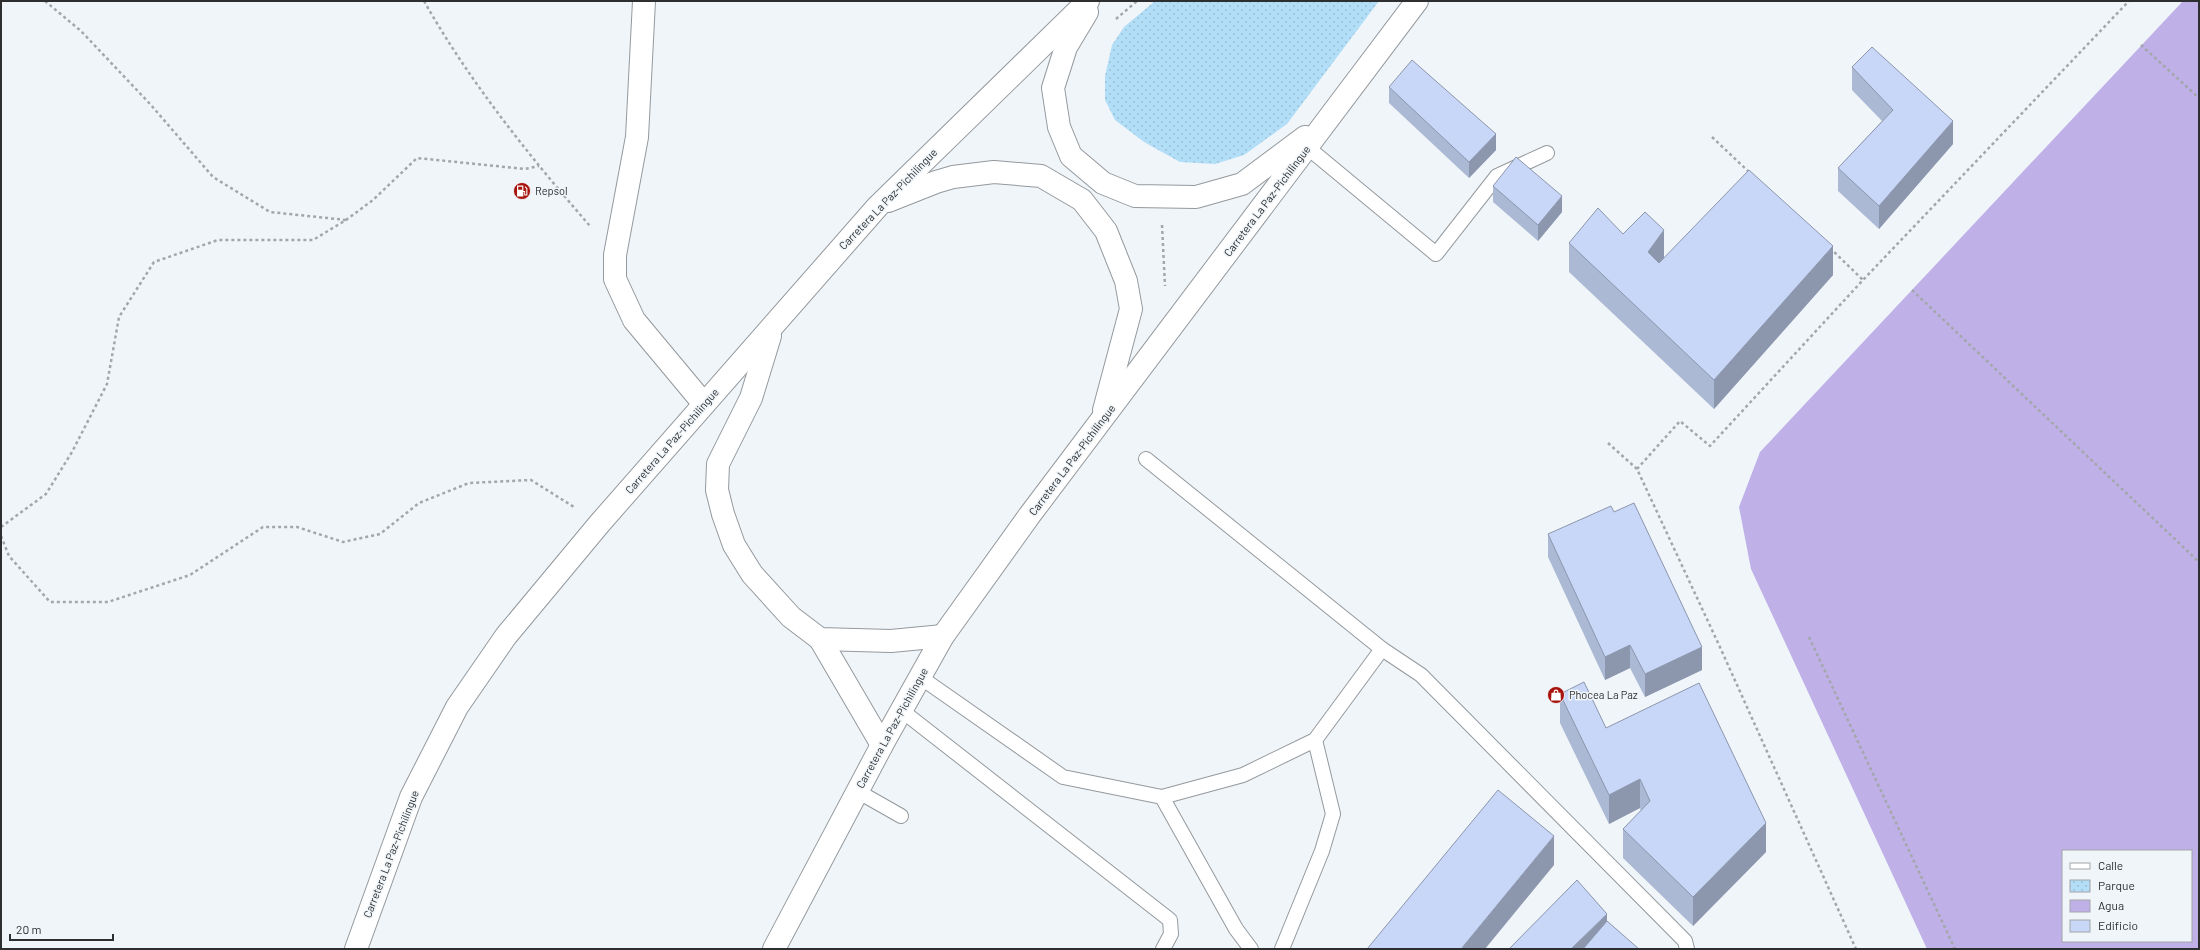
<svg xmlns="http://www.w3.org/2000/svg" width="2200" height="950" font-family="Barlow,sans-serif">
  <defs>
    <pattern id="park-dots" width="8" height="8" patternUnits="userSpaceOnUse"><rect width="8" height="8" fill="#b3def7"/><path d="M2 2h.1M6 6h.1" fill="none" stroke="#9abfd4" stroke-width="1.8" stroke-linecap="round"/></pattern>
  </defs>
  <rect width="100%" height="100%" fill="#f0f5f9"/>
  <!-- park -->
  <path fill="url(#park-dots)" d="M 1155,1 L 1379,1 L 1287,124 L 1244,155 L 1215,164 L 1180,162 L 1144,142 L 1115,120 L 1105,100 L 1105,76 L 1112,45 L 1124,27 Z"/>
  <!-- water -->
  <path fill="#bfb0e8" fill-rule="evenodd" d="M 2183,1 L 2199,1 L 2199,949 L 1927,949 L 1751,569 L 1739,507 L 1760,452 ZM 2063,851 L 2191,851 L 2191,941 L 2063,941 Z"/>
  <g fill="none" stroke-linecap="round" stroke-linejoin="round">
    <!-- lane casing -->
    <g stroke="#94999d" stroke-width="16">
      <g id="lane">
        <path d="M 1307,147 L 1436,254 L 1497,176 L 1547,153"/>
        <path d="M 1146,459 L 1382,649"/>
        <path d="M 920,677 L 1063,777 L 1162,797 L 1243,775 L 1315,740 L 1382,649 L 1421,675 L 1685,941 L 1687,949"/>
        <path d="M 901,710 L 1170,920 L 1171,934 L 1163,949"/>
        <path d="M 857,791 L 901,816"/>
        <path d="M 1162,797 L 1236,929 L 1251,949"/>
        <path d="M 1282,949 L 1322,851 L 1333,814 L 1315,740"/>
      </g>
    </g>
    <!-- street casing -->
    <g stroke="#94999d" stroke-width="24">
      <path id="street" d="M 644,1 L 637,137 L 615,255 L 615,279 L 634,320 L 704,404"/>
    </g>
    <!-- secondary casing -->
    <g stroke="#94999d" stroke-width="24">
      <g id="secondary">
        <path d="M 1087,12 L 1066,47 L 1053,88 L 1059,127 L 1071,156 L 1103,183 L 1135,196 L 1196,197 L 1242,184 L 1305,137"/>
        <path d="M 888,201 L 936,182 L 953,177 L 994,172 L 1041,176 L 1082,200 L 1106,231 L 1126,281 L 1131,309 L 1104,410"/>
        <path d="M 770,336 L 751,398 L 718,464 L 717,490 L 723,514 L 734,545 L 752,574 L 791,617 L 820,639 L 891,641 L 943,636"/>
        <path d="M 820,639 L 882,745"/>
        <path d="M 356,949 L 411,797 L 457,707 L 506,636 L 600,523 L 878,206 L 1088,1"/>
        <path d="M 774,949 L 882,745 L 943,636 L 1029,516 L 1417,1"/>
      </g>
    </g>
    <!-- path -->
    <g stroke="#a3a7aa" stroke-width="2.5" stroke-dasharray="3 3" stroke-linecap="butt">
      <path d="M 45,1 L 81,31 L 151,105 L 213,177 L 270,212 L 346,220"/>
      <path d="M 424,1 C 469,81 530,157 590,226"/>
      <path d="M 1116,19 L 1137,1"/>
      <path d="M 2141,45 L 2199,98"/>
      <path d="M 1712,137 L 1749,172"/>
      <path d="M 1162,225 L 1165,286"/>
      <path d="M 1830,248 L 1863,280"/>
      <path d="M 1912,290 L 2199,562"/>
      <path d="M 1608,443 L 1637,469 L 1719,645 L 1856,949"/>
      <path d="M 1637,469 L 1680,421 L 1710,446 L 1863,280 L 2129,1"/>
      <path d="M 1,527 L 46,494 L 72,452 L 107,384 L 119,317 L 154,262 L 218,240 L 313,240 L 346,220 L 373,200 L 417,158 L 525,169 L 539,166"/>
      <path d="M 1,536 L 9,556 L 50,602 L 108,602 L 190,575 L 263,527 L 297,527 L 343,542 L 380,534 L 419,503 L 469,483 L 531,480 L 574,507"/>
      <path d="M 1809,637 L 1955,949"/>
    </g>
    <!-- lane -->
    <use href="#lane" stroke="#fff" stroke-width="14"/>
    <!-- street -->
    <use href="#street" stroke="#fff" stroke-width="22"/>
    <!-- secondary -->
    <use href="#secondary" stroke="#fff" stroke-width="22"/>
  </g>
  <!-- wall -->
  <g fill="#acb9d4">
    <path d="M 1852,67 L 1953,144 L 1879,229 L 1838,191 L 1838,168 L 1882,121 L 1852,90 Z"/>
    <path d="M 1389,87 L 1496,150 L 1469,178 L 1389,103 Z"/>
    <path d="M 1493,186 L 1562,212 L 1538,241 L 1493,202 Z"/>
    <path d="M 1623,234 L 1664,258 L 1833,275 L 1714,409 L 1569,272 L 1569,243 Z"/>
    <path d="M 1548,534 L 1702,670 L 1645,697 L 1630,668 L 1605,680 L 1548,557 Z"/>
    <path d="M 1560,694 L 1606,728 L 1766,852 L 1693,926 L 1623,858 L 1623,829 L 1641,811 L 1640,808 L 1609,824 L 1560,723 Z"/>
  </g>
  <!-- shaded-wall -->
  <g fill="#8c96ad">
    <path d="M 1953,121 L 1953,144 L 1879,229 L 1879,206 Z"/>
    <path d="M 1496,134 L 1496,150 L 1469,178 L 1469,162 Z"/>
    <path d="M 1562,196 L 1562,212 L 1538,241 L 1538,225 Z"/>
    <path d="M 1664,230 L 1664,259 L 1648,281 L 1648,252 Z"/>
    <path d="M 1833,246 L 1833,275 L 1714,409 L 1714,380 Z"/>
    <path d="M 1630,645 L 1630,668 L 1605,680 L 1605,657 Z"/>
    <path d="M 1702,647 L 1702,670 L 1645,697 L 1645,674 Z"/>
    <path d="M 1640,779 L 1640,808 L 1609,824 L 1609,795 Z"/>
    <path d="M 1766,823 L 1766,852 L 1693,926 L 1693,897 Z"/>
    <path d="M 1554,836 L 1554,865 L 1485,949 L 1461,949 Z"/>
    <path d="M 1607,914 L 1607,937 L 1595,949 L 1571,949 Z"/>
  </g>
  <!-- building -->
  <g fill="#c8d7f7" stroke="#8c96ad">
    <path d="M 1872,47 L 1953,121 L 1879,206 L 1838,168 L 1893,110 L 1852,67 Z"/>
    <path d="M 1412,60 L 1496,134 L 1469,162 L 1389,87 Z"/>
    <path d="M 1516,157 L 1562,196 L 1538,225 L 1493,186 Z"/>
    <path d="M 1749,170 L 1833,246 L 1714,380 L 1569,243 L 1598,208 L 1623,234 L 1645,212 L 1664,230 L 1648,252 L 1659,263 Z"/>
    <path d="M 1634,503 L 1702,647 L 1645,674 L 1630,645 L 1605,657 L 1548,534 L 1611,506 L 1614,512 Z"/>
    <path d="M 1584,682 L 1606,728 L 1699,683 L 1766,823 L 1693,897 L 1623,829 L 1650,801 L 1640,779 L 1609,795 L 1560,694 Z"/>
    <path d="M 1498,790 L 1554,836 L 1461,949 L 1367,949 Z"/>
    <path d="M 1577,880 L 1607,914 L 1571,949 L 1509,949 Z"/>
    <path d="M 1607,921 L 1639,949 L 1583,949 Z"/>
  </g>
  <!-- icons -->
  <defs>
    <g id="fuel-disc" transform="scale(0.9)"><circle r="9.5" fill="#a7140d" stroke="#f0f5f9"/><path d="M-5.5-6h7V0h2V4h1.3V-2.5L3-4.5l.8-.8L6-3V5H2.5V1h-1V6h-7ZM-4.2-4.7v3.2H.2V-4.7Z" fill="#fff"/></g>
    <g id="shop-disc" transform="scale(0.9)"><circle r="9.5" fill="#a7140d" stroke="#f0f5f9"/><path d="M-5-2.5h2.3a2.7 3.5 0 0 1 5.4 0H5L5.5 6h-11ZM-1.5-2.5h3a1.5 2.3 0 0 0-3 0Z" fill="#fff"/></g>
  </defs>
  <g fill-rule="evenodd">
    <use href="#fuel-disc" x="522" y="191"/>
    <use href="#shop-disc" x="1556" y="695"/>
  </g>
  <g text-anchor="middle" stroke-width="3" stroke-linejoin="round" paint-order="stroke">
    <!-- poi labels -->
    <g font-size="11" fill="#2c2e2f" stroke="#f0f5f9" text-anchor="start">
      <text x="535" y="195">Repsol</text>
      <text x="1569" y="699">Phocea La Paz</text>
    </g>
    <!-- street labels -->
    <g font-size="11" fill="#2c2e2f" stroke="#f0f5f9">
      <text transform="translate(888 199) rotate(-46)" y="4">Carretera La Paz-Pichilingue</text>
      <text transform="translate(1267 201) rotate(-53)" y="4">Carretera La Paz-Pichilingue</text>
      <text transform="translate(672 441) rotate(-49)" y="4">Carretera La Paz-Pichilingue</text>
      <text transform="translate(1072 460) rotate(-53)" y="4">Carretera La Paz-Pichilingue</text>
      <text transform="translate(892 728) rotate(-61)" y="4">Carretera La Paz-Pichilingue</text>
      <text transform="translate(391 854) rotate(-69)" y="4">Carretera La Paz-Pichilingue</text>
    </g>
  </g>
  <!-- border -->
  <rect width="2200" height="950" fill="none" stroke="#2c2e2f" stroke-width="4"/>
  <!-- legend -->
  <rect x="2062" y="850" width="130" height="92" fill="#f0f5f9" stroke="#a2a5a8"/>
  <rect x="2070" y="863" width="20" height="6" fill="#ffffff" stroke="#a2a5a8"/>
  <text x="2098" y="870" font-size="12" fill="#2c2e2f">Calle</text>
  <rect x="2070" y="880" width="20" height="12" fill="url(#park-dots)" stroke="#a2a5a8"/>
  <text x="2098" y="890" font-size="12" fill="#2c2e2f">Parque</text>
  <rect x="2070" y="900" width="20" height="12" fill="#bfb0e8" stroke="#a2a5a8"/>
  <text x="2098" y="910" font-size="12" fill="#2c2e2f">Agua</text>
  <rect x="2070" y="920" width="20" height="12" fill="#c8d7f7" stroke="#a2a5a8"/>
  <text x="2098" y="930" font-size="12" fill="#2c2e2f">Edificio</text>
  <!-- scale -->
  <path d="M10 934v6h103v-6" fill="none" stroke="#2c2e2f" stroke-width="2"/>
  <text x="16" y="934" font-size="12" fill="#2c2e2f" stroke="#f0f5f9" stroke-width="3" paint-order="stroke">20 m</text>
</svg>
